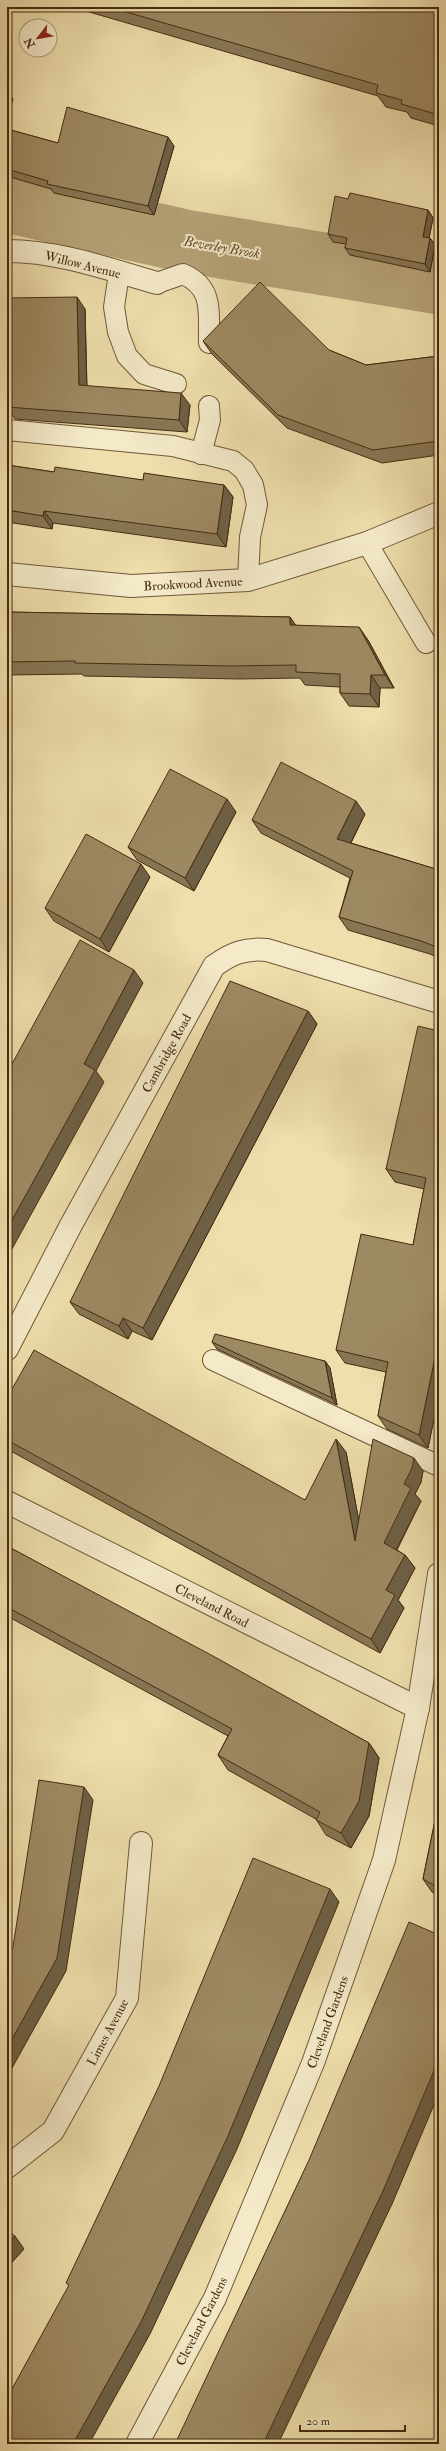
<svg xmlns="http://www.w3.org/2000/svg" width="446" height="2451" font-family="'IM FELL Double Pica',serif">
  <rect width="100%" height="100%" fill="#eedfac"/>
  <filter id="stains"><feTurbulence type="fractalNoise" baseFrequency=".005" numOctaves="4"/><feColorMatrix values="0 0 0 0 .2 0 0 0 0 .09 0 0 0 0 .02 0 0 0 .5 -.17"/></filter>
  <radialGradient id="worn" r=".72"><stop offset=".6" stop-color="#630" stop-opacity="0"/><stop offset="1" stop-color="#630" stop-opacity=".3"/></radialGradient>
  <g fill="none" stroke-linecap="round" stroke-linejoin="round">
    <!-- river -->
    <path stroke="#b5a277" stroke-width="63" d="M 7,201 L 185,241 L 439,283"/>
    <!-- lane casing -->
    <g stroke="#6f5838" stroke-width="22">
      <g id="lane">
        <path d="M 119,273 L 114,307 L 118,332 L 127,356 L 144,374 L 176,384"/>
        <path d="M 157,283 L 183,274 C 215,288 208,313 209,343"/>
        <path d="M 7,430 L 173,446 L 233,461 L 244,470 L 253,485 L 257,505 L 250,537 L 248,580"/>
        <path d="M 201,454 L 210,420 L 209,406"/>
        <path d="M 367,543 L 426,643"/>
        <path d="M 213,1360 L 439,1466"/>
      </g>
    </g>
    <!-- street casing -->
    <g stroke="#6f5838" stroke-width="24">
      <g id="street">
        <path d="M 7,251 C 58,251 108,269 157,283"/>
        <path d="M 7,574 L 131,586 L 248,580 L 367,543 L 439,513"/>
        <path d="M 7,1349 L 71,1225 L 214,966 C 232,953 245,948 267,950 L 439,1002"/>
        <path d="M 7,1502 L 418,1708"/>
        <path d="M 7,2167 L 53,2131 L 127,1998 L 141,1843"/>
        <path d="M 137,2444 L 215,2298 L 313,2063 L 384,1860 L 418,1708 L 439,1574"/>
      </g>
    </g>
    <!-- lane -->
    <use href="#lane" stroke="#f4eac9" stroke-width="20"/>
    <!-- street -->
    <use href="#street" stroke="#f4eac9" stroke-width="22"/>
  </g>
  <!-- wall -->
  <g fill="#877654" stroke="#452b11">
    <path d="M 72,7 L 414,7 L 439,13 L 439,126 L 411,118 L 407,112 L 386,107 L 378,96 Z"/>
    <path d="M 7,129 L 58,143 L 174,146 L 154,215 L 54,193 L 51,189 L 7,176 Z"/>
    <path d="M 348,199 L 428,210 L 433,218 L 429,238 L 430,238 L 435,245 L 430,272 L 350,255 L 345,248 L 346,244 L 333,242 L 328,234 Z"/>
    <path d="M 7,298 L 85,309 L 87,386 L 190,405 L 187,432 L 15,419 L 7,407 L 10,366 L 7,366 Z"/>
    <path d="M 203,341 L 329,350 L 366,365 L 439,356 L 439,455 L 382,463 L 287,428 L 212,354 Z"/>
    <path d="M 7,465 L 54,472 L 143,480 L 224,485 L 233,497 L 226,547 L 53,523 L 52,529 L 7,522 Z"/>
    <path d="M 7,612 L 290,617 L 295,625 L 368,640 L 394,688 L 380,688 L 379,707 L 349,706 L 340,693 L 340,687 L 305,685 L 300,678 L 240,679 L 84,676 L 82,674 L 7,675 Z"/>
    <path d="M 236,812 L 194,891 L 137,860 L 128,847 Z"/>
    <path d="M 365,814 L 351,843 L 439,870 L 439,958 L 430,954 L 348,930 L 339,917 L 350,878 L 261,833 L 252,820 Z"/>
    <path d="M 150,877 L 109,952 L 54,921 L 45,908 Z"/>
    <path d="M 308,1011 L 317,1024 L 152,1340 L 132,1331 L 128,1339 L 79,1314 L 70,1302 Z"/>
    <path d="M 439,1031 L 439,1394 L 428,1448 L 387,1429 L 378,1416 L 386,1372 L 345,1363 L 336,1350 L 413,1245 L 424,1189 L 395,1182 L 386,1169 Z"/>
    <path d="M 212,1342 L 325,1361 L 330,1368 L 337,1405 L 217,1349 Z"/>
    <path d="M 7,1398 L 305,1500 L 346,1452 L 359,1522 L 423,1471 L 421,1482 L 415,1494 L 421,1501 L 397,1550 L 405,1555 L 415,1568 L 398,1600 L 404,1608 L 380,1653 L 7,1449 Z"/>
    <path d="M 7,1546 L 369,1743 L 379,1758 L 369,1816 L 351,1848 L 326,1835 L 316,1819 L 228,1770 L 218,1755 L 228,1736 L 7,1616 Z"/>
    <path d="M 439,1801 L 439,1896 L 432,1892 L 423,1879 Z"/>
  </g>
  <!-- shaded-wall -->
  <g fill="#6e6045" stroke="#452b11">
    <path d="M 7,90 L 13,99 L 7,120 Z"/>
    <path d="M 168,137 L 174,146 L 154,215 L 148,206 Z"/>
    <path d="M 428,210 L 433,218 L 428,244 L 423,237 Z"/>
    <path d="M 430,238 L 435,245 L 430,272 L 425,264 Z"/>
    <path d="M 77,297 L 85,309 L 87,397 L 79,385 Z"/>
    <path d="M 181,393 L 190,405 L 187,432 L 179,420 Z"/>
    <path d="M 224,485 L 233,497 L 226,547 L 217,534 Z"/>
    <path d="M 44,511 L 53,523 L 52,529 L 43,516 Z"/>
    <path d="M 290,617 L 299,630 L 290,625 Z"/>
    <path d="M 359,627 L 368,640 L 394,688 L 385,675 Z"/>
    <path d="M 371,675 L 380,688 L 379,707 L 370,694 Z"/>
    <path d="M 227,799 L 236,812 L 194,891 L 185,878 Z"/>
    <path d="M 356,801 L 365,814 L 346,852 L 337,839 Z"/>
    <path d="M 141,864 L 150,877 L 109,952 L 100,939 Z"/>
    <path d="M 134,970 L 143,983 L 96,1071 L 104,1082 L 7,1258 L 7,1229 L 84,1064 Z"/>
    <path d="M 308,1011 L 317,1024 L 152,1340 L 143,1328 Z"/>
    <path d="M 123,1318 L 132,1331 L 128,1339 L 119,1326 Z"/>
    <path d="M 439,1338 L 439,1394 L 428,1448 L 419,1435 Z"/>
    <path d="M 325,1361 L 330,1368 L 337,1405 L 332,1398 Z"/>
    <path d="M 336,1439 L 346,1452 L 365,1554 L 355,1541 Z"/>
    <path d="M 414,1458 L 423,1471 L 421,1482 L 415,1494 L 421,1501 L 393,1556 L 384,1543 L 404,1484 Z"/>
    <path d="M 405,1555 L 415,1568 L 398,1600 L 404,1608 L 380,1653 L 371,1639 L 386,1590 Z"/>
    <path d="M 369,1743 L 379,1758 L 369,1816 L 351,1848 L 341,1833 Z"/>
    <path d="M 84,1787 L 93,1800 L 66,1971 L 7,2077 L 7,2048 Z"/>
    <path d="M 330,1889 L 339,1902 L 237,2149 L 150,2334 L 89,2444 L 73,2444 Z"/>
    <path d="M 439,2059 L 439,2093 L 392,2204 L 278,2444 L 263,2444 Z"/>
    <path d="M 15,2236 L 24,2249 L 7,2268 L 7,2245 Z"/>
  </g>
  <!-- building -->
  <g fill="#9d8962" stroke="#452b11">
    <path d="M 109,7 L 414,7 L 439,13 L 439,115 L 401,104 L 402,100 L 376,93 L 378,85 Z"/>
    <path d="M 67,107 L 168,137 L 148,206 L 47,184 L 48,181 L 7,169 L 7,129 L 58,143 Z"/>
    <path d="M 350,193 L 428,210 L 423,237 L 430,238 L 425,264 L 345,248 L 347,238 L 328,234 L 335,196 L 348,199 Z"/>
    <path d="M 260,282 L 329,350 L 366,365 L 439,356 L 439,441 L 373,450 L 278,415 L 203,341 Z"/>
    <path d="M 77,297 L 79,385 L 181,393 L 179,420 L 7,407 L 11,354 L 7,354 L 7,298 Z"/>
    <path d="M 7,465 L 54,472 L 55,467 L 143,480 L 144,473 L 224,485 L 217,534 L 44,511 L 43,516 L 7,510 Z"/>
    <path d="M 7,612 L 290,617 L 290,625 L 359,627 L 385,675 L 371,675 L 370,694 L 340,693 L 340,674 L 296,672 L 296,665 L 231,666 L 75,663 L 75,661 L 7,662 Z"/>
    <path d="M 281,762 L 356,801 L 337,839 L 439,870 L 439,948 L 421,941 L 339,917 L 353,871 L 252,820 Z"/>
    <path d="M 170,769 L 227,799 L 185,878 L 128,847 Z"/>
    <path d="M 86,834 L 141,864 L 100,939 L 45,908 Z"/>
    <path d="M 80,940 L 134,970 L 84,1064 L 95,1070 L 7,1229 L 7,1073 Z"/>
    <path d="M 230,981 L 308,1011 L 143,1328 L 123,1318 L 119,1326 L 70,1302 Z"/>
    <path d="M 418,1026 L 439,1031 L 439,1338 L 419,1435 L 378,1416 L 388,1362 L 336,1350 L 361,1234 L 413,1245 L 426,1178 L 386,1169 Z"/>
    <path d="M 215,1334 L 325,1361 L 332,1398 L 212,1342 Z"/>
    <path d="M 34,1350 L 305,1500 L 336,1439 L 355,1541 L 373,1439 L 414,1458 L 412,1468 L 404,1484 L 411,1488 L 384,1543 L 405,1555 L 386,1590 L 395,1595 L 371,1639 L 7,1440 L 7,1398 Z"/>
    <path d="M 7,1546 L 213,1656 L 369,1743 L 359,1801 L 341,1833 L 316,1820 L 320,1812 L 218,1755 L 232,1729 L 7,1607 Z"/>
    <path d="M 39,1780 L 84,1787 L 57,1958 L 7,2048 L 7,1958 L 13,1947 Z"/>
    <path d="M 439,1801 L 439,1888 L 423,1879 Z"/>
    <path d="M 253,1858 L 330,1889 L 228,2136 L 141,2322 L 73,2444 L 7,2444 L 7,2398 L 69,2285 L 66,2283 L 159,2086 Z"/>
    <path d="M 409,1922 L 439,1935 L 439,2059 L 383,2191 L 263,2444 L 175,2444 L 309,2160 Z"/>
    <path d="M 7,2230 L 15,2236 L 7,2245 Z"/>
  </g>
  <g text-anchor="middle" stroke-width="4" stroke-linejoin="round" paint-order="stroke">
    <!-- street labels -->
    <g font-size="13" fill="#452b11" stroke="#f4eac9">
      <text transform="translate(83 264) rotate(14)" y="5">Willow Avenue</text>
      <text transform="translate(193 583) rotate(-3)" y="5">Brookwood Avenue</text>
      <text transform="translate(166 1053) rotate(-61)" y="5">Cambridge Road</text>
      <text transform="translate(212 1605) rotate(27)" y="5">Cleveland Road</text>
      <text transform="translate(327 2022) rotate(-70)" y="5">Cleveland Gardens</text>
      <text transform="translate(107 2032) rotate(-62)" y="5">Limes Avenue</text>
      <text transform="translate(201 2321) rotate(-63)" y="5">Cleveland Gardens</text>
    </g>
    <!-- water labels -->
    <g font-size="14" font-style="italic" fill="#61492a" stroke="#f4eac9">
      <text transform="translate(222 247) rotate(10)" y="5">Beverley Brook</text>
    </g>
  </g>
  <!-- margin -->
  <rect width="446" height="2451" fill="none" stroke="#eedfac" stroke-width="24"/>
  <rect x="8" y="8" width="430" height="2435" fill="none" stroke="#452b11" stroke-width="2"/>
  <rect x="12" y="12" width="422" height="2427" fill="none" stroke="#452b11"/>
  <!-- north arrow -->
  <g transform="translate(38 38) rotate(239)"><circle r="19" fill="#f4eac9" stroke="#ae9e7f"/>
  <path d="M0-3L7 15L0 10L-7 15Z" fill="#8f2418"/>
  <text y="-6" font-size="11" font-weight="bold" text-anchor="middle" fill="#452b11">N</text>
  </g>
  <!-- scale -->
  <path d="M300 2425v6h105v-6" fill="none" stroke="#452b11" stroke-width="2"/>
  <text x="306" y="2425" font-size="12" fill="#452b11" stroke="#f4eac9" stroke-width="3" paint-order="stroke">20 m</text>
  <rect width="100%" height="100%" filter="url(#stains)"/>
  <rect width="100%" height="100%" fill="url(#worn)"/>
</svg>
